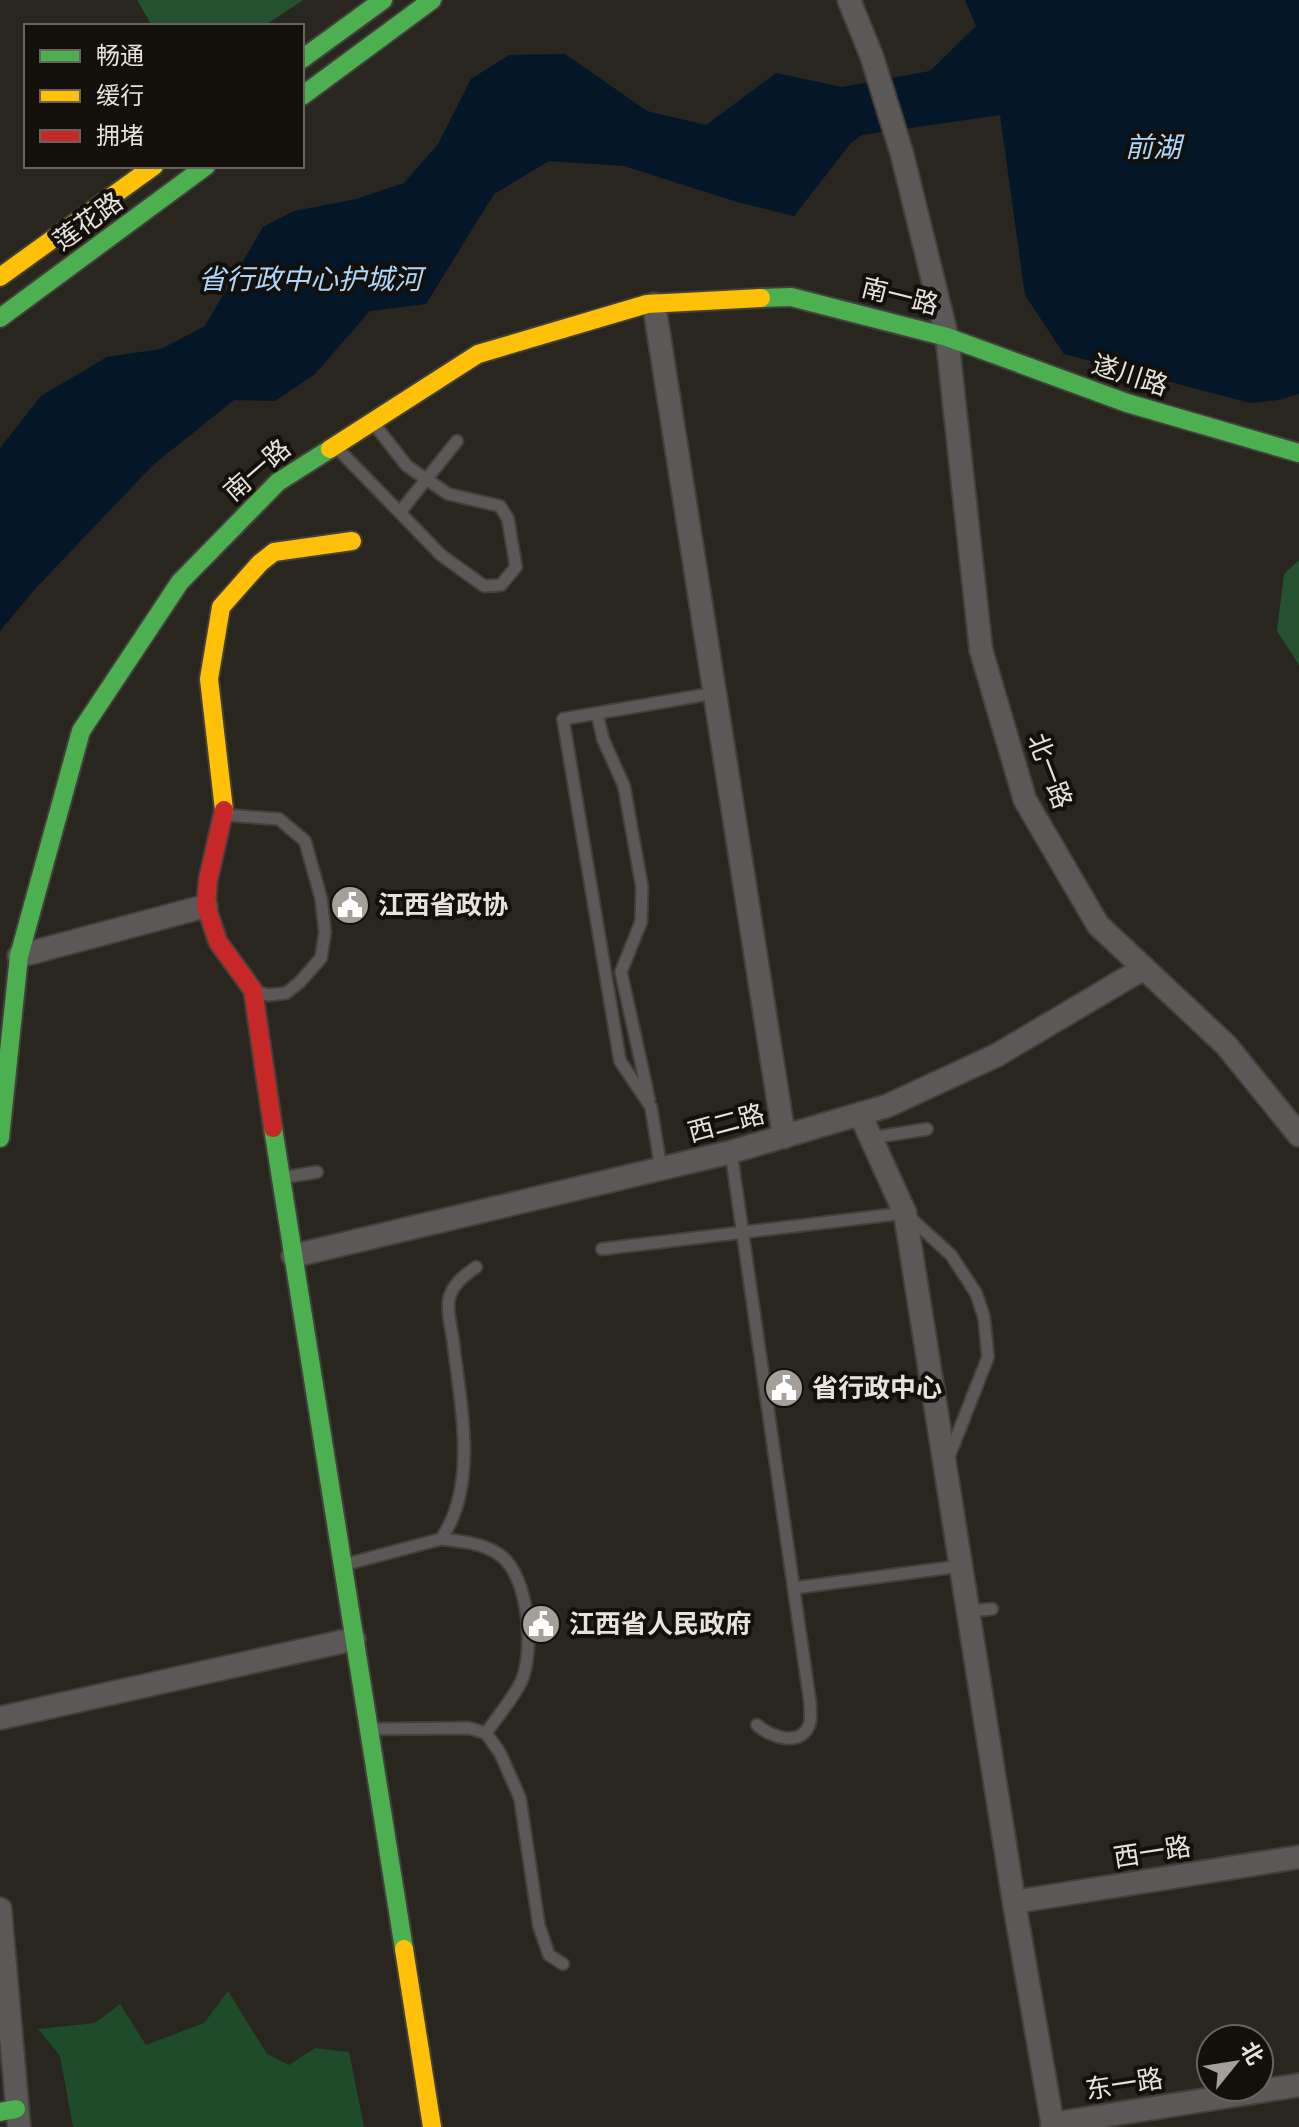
<svg xmlns="http://www.w3.org/2000/svg" width="1299" height="2127" font-family="'Archivo Narrow','Noto Sans SC',sans-serif">
  <rect width="100%" height="100%" fill="#29251f"/>
  <!-- green -->
  <path fill="#1e4b2a" d="M 228,1991 L 267,2054 L 289,2065 L 315,2048 L 349,2052 L 364,2127 L 73,2127 L 60,2056 L 38,2029 L 95,2023 L 120,2004 L 146,2045 L 204,2023 Z"/>
  <!-- forest -->
  <g fill="#24512f">
    <path d="M 137,0 L 303,0 L 264,26 L 152,26 Z"/>
    <path d="M 1299,560 L 1299,665 L 1277,631 L 1284,574 Z"/>
  </g>
  <!-- water -->
  <path fill="#041728" d="M 965,0 L 1299,0 L 1299,394 L 1279,400 L 1250,403 L 1064,354 L 1025,295 L 1000,115 L 862,135 L 851,143 L 794,216 L 734,201 L 624,166 L 549,161 L 494,194 L 426,304 L 370,311 L 315,374 L 275,401 L 234,400 L 153,465 L 35,589 L 0,631 L 0,448 L 41,396 L 107,357 L 161,349 L 205,326 L 263,227 L 294,211 L 356,199 L 404,183 L 438,144 L 471,79 L 509,55 L 565,54 L 647,111 L 706,125 L 776,73 L 842,87 L 930,71 L 976,26 Z"/>
  <g fill="none" stroke-linecap="round" stroke-linejoin="round">
    <!-- lane casing -->
    <g stroke="#433f3a" stroke-width="15">
      <g id="lane">
        <path d="M 337,448 L 441,555 L 484,586 L 501,585 L 516,567 L 508,519 L 500,506 L 448,494 L 407,466 L 374,424"/>
        <path d="M 400,512 L 457,441"/>
        <path d="M 597,713 L 603,739 L 624,786 L 642,887 L 641,922 L 621,972 L 649,1099"/>
        <path d="M 225,815 L 279,819 L 305,841 L 321,898 L 325,932 L 321,958 L 299,983 L 286,993 L 268,995 L 258,992"/>
        <path d="M 871,1138 L 927,1129"/>
        <path d="M 731,1152 L 810,1702 C 810,1708 811,1716 810,1722 C 803,1749 770,1737 757,1725"/>
        <path d="M 661,1169 L 651,1107 L 620,1061 L 563,719 L 715,693"/>
        <path d="M 281,1178 L 317,1172"/>
        <path d="M 602,1249 L 905,1213 L 951,1255 L 976,1293 L 984,1317 L 988,1357 L 948,1459"/>
        <path d="M 441,1539 C 460,1541 483,1543 500,1555 C 529,1576 535,1651 521,1682 C 512,1700 497,1717 486,1733"/>
        <path d="M 343,1565 L 441,1539 C 478,1485 461,1409 454,1348 C 453,1334 446,1312 449,1299 C 453,1283 464,1276 476,1267"/>
        <path d="M 794,1588 L 961,1566"/>
        <path d="M 968,1611 L 992,1609"/>
        <path d="M 369,1729 L 469,1728 L 486,1733 L 500,1753 L 520,1798 L 539,1926 L 549,1955 L 563,1964"/>
      </g>
    </g>
    <!-- street casing -->
    <g stroke="#433f3a" stroke-width="26">
      <g id="street">
        <path d="M 849,0 L 872,57 L 902,154 L 947,337 L 981,650 L 1025,800 L 1098,925 L 1226,1045 L 1299,1135"/>
        <path d="M 654,304 L 784,1137"/>
        <path d="M 19,956 L 206,906"/>
        <path d="M 860,1114 L 905,1213 L 1014,1902 L 1053,2127"/>
        <path d="M 293,1256 L 731,1152 L 887,1106 L 997,1055 L 1144,968"/>
        <path d="M 0,1718 L 354,1639"/>
        <path d="M 1014,1902 L 1299,1857"/>
        <path d="M 0,1909 L 19,2127"/>
        <path d="M 1052,2124 L 1299,2085"/>
      </g>
    </g>
    <!-- fast casing -->
    <g stroke="#433f3a" stroke-width="22">
      <g id="fast">
        <path d="M 302,59 L 383,0"/>
        <path d="M 302,96 L 432,0"/>
        <path d="M 761,298 L 791,297 L 947,337 L 1127,403 L 1299,453"/>
        <path d="M 0,318 L 206,166"/>
        <path d="M 273,1128 L 404,1949"/>
        <path d="M 0,1138 L 19,956 L 81,731 L 180,582 L 278,482 L 330,449"/>
        <path d="M 0,2112 L 16,2109"/>
      </g>
    </g>
    <!-- slow casing -->
    <g stroke="#433f3a" stroke-width="22">
      <g id="slow">
        <path d="M 0,277 L 154,166"/>
        <path d="M 330,449 L 478,354 L 647,304 L 761,298"/>
        <path d="M 224,810 L 209,679 L 221,607 L 260,563 L 274,552 L 352,541"/>
        <path d="M 404,1949 L 432,2127"/>
      </g>
    </g>
    <!-- jam casing -->
    <g stroke="#433f3a" stroke-width="22">
      <path id="jam" d="M 224,810 L 208,880 L 206,906 L 218,942 L 253,990 L 273,1128"/>
    </g>
    <!-- lane -->
    <use href="#lane" stroke="#5b5957" stroke-width="11"/>
    <!-- street -->
    <use href="#street" stroke="#5b5957" stroke-width="22"/>
    <!-- fast -->
    <use href="#fast" stroke="#4caf50" stroke-width="18"/>
    <!-- slow -->
    <use href="#slow" stroke="#ffc107" stroke-width="18"/>
    <!-- jam -->
    <use href="#jam" stroke="#c62828" stroke-width="18"/>
  </g>
  <!-- icons -->
  <defs>
    <g id="civic-disc" transform="scale(2)"><circle r="9.5" fill="#a4a099" stroke="#130f0b"/><path d="M-.6-6.5H3V-4.5H.6V-3L4-1V1h2V6H-6V1h2V-1L-.6-3ZM-1.2 2.5V6h2.4V2.5Z" fill="#fff"/></g>
  </defs>
  <g fill-rule="evenodd">
    <use href="#civic-disc" x="350" y="905"/>
    <use href="#civic-disc" x="784" y="1388"/>
    <use href="#civic-disc" x="541" y="1624"/>
  </g>
  <g text-anchor="middle" stroke-width="8" stroke-linejoin="round" paint-order="stroke">
    <!-- street labels -->
    <g font-size="26" fill="#e7e2db" stroke="#130f0b">
      <text transform="translate(88 221) rotate(-36)" y="9">莲花路</text>
      <text transform="translate(900 296) rotate(14)" y="9">南一路</text>
      <text transform="translate(1130 375) rotate(18)" y="9">遂川路</text>
      <text transform="translate(257 470) rotate(-41)" y="9">南一路</text>
      <text transform="translate(1050 771) rotate(69)" y="9">北一路</text>
      <text transform="translate(726 1123) rotate(-15)" y="9">西二路</text>
      <text transform="translate(1152 1852) rotate(-9)" y="9">西一路</text>
      <text transform="translate(1124 2084) rotate(-9)" y="9">东一路</text>
    </g>
    <!-- poi labels -->
    <g font-size="26" font-weight="bold" fill="#e7e2db" stroke="#130f0b" text-anchor="start">
      <text x="378" y="914">江西省政协</text>
      <text x="812" y="1397">省行政中心</text>
      <text x="569" y="1633">江西省人民政府</text>
    </g>
    <!-- water labels -->
    <g font-size="28" font-style="italic" fill="#acd7fc" stroke="#130f0b">
      <text x="1153" y="157">前湖</text>
      <text x="310" y="289">省行政中心护城河</text>
    </g>
  </g>
  <!-- legend -->
  <rect x="24" y="24" width="280" height="144" fill="#130f0b" stroke="#68635e" stroke-width="2"/>
  <rect x="40" y="50" width="40" height="12" fill="#4caf50" stroke="#68635e" stroke-width="2"/>
  <text x="96" y="64" font-size="24" fill="#e7e2db">畅通</text>
  <rect x="40" y="90" width="40" height="12" fill="#ffc107" stroke="#68635e" stroke-width="2"/>
  <text x="96" y="104" font-size="24" fill="#e7e2db">缓行</text>
  <rect x="40" y="130" width="40" height="12" fill="#c62828" stroke="#68635e" stroke-width="2"/>
  <text x="96" y="144" font-size="24" fill="#e7e2db">拥堵</text>
  <!-- north arrow -->
  <g transform="translate(1235 2063) rotate(60)"><circle r="38" fill="#130f0b" stroke="#68635e" stroke-width="2"/>
  <path d="M0-6L14 30L0 20L-14 30Z" fill="#a4a099"/>
  <text y="-12" font-size="22" font-weight="bold" text-anchor="middle" fill="#e7e2db">北</text>
  </g>
</svg>
